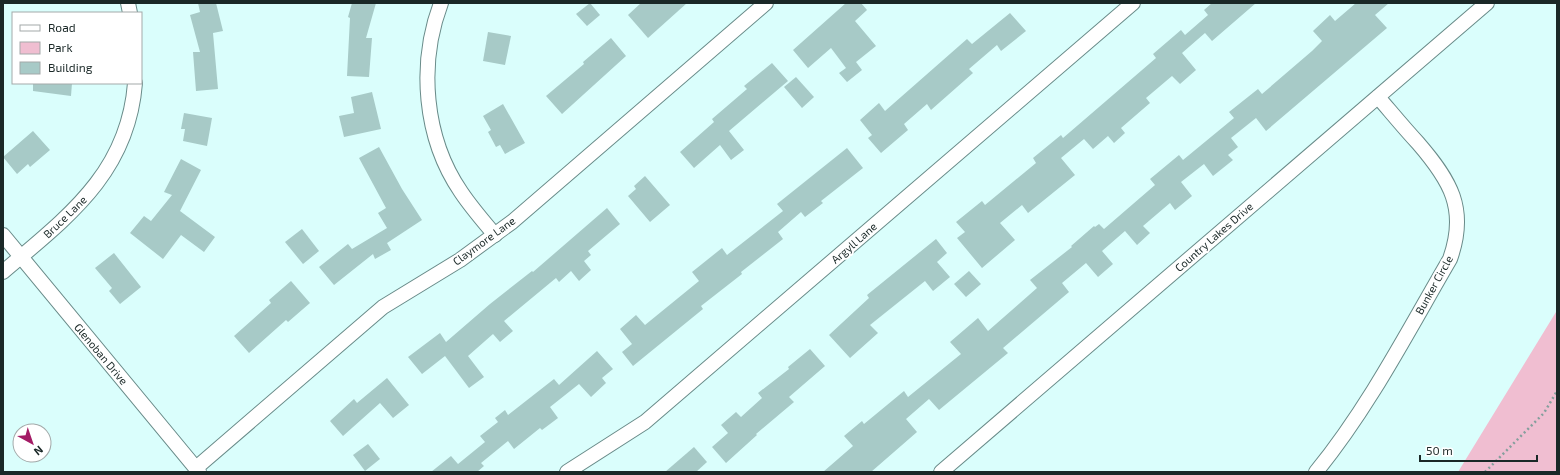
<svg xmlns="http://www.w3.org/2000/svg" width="1560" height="475" font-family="'Exo 2',sans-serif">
  <rect width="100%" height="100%" fill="#dafefc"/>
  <!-- green -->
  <path fill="#f0bed1" d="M 1557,309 L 1557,472 L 1458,472 L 1556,312 Z"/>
  <!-- building -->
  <g fill="#a7cac7">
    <path d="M 198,3 L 216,3 L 223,31 L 213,33 L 218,89 L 196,91 L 193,52 L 200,52 L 190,15 L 200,12 Z"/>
    <path d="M 352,3 L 376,3 L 366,38 L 372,38 L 369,77 L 347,76 L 350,18 L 348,17 Z"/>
    <path d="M 590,3 L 600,15 L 587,26 L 576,14 Z"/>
    <path d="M 641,3 L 687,3 L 648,38 L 628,15 Z"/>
    <path d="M 846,3 L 861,3 L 867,10 L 855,21 L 876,46 L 856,62 L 862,70 L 847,82 L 839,73 L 846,68 L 831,48 L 808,68 L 793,50 Z"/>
    <path d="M 1212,3 L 1256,3 L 1212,41 L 1205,33 L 1182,53 L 1196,70 L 1180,84 L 1172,76 L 1146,98 L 1150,103 L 1121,128 L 1125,133 L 1114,143 L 1108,136 L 1093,149 L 1084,139 L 1061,158 L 1075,175 L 1028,213 L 1022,205 L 1000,223 L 1015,240 L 982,268 L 957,238 L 965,232 L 956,222 L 982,201 L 985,205 L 1036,163 L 1033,158 L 1061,135 L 1063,138 L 1156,58 L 1153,54 L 1181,30 L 1185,35 L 1208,15 L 1204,10 Z"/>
    <path d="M 1356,3 L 1389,3 L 1375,15 L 1387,28 L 1266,131 L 1256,118 L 1231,138 L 1238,147 L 1228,155 L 1233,160 L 1213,176 L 1204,164 L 1181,182 L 1192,196 L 1175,210 L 1170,203 L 1143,226 L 1150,233 L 1137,245 L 1125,231 L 1102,251 L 1113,264 L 1098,277 L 1086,263 L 1062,283 L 1069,292 L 1003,348 L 1008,353 L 939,410 L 929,399 L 906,419 L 917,432 L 871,472 L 823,472 L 853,446 L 844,436 L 862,421 L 864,424 L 904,391 L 908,397 L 961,354 L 950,342 L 978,318 L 988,331 L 1037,288 L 1030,280 L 1072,247 L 1071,246 L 1094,226 L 1095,227 L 1099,224 L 1104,229 L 1155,185 L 1150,179 L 1179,155 L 1183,160 L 1234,118 L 1229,112 L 1258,89 L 1262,94 L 1312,51 L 1322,41 L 1313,31 L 1330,15 L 1335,21 Z"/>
    <path d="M 1010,13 L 1026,31 L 1001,51 L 997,45 L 969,69 L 973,73 L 931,110 L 927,104 L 904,124 L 908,130 L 881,153 L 868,138 L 872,135 L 860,120 L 879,103 L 885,111 L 967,39 L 972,44 Z"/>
    <path d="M 488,32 L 511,36 L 505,65 L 483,61 Z"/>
    <path d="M 611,38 L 626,56 L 562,114 L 546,96 L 584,64 L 583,62 Z"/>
    <path d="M 772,63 L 788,81 L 729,131 L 744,150 L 731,160 L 720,145 L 694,168 L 680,152 L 714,122 L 712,119 L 747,89 L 744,86 Z"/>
    <path d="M 796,77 L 814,97 L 802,108 L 784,87 Z"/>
    <path d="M 33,83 L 72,83 L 71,96 L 33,91 Z"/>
    <path d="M 372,92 L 381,129 L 344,137 L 339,116 L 354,113 L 351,97 Z"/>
    <path d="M 503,104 L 525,143 L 505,154 L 500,145 L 496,147 L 488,132 L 491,130 L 483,116 Z"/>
    <path d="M 184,113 L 212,118 L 207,146 L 183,141 L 185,129 L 181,129 Z"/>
    <path d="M 33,131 L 50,150 L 30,167 L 28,164 L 17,174 L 3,157 Z"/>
    <path d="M 379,147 L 402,189 L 422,220 L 387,243 L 391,250 L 375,259 L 373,254 L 334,285 L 319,267 L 348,244 L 352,249 L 387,228 L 378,213 L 386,208 L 359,158 Z"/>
    <path d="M 847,148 L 863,168 L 821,201 L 823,203 L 805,217 L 801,212 L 778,232 L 783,239 L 741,272 L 742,274 L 701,306 L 703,309 L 633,366 L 622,352 L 632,344 L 620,329 L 636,315 L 645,325 L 699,281 L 692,272 L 722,248 L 727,255 L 783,211 L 777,204 Z"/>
    <path d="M 181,159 L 201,170 L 180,211 L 215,237 L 204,252 L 181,235 L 163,259 L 130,233 L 144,216 L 151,221 L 172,195 L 164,192 Z"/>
    <path d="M 645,176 L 670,205 L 650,222 L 628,196 L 636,189 L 634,186 Z"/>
    <path d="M 607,208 L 620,224 L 588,251 L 591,255 L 584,261 L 591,270 L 579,281 L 571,271 L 559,282 L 556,278 L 504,321 L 513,331 L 500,342 L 493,334 L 468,356 L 484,377 L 469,388 L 445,356 L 422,374 L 408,357 L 440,333 L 446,342 L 490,304 L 532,271 L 533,272 Z"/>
    <path d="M 302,229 L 319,251 L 303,264 L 285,242 Z"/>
    <path d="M 936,239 L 947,253 L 937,262 L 950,277 L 933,291 L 925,281 L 870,325 L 878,333 L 850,358 L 829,335 L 869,298 L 867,295 Z"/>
    <path d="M 114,253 L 141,287 L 120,304 L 109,291 L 112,288 L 95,268 Z"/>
    <path d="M 969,271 L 981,284 L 966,297 L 954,284 Z"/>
    <path d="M 291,281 L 310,303 L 288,322 L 286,320 L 249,353 L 234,336 L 271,303 L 269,300 Z"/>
    <path d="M 810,349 L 825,366 L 789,397 L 794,402 L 756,434 L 757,435 L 726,463 L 712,447 L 728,433 L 721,425 L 736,412 L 741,417 L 762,398 L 758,393 L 789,369 L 788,367 Z"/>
    <path d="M 597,351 L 613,369 L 602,378 L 606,383 L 591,397 L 579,384 L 550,407 L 558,418 L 542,430 L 540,428 L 514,449 L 508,441 L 481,463 L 484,466 L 477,472 L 431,472 L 451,456 L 458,464 L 485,442 L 480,436 L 498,422 L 495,418 L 505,410 L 508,415 L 554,379 L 559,385 Z"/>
    <path d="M 387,378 L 409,405 L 393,418 L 380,403 L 343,436 L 330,421 L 354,399 L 357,403 Z"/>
    <path d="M 368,444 L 380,459 L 365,471 L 353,455 Z"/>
    <path d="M 694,447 L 707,462 L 696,472 L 665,472 Z"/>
  </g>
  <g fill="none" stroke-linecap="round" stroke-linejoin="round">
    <!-- street casing -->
    <g stroke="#698b89" stroke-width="16">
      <g id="street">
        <path d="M 128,3 L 130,13"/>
        <path d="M 441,3 C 418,64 424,138 461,192 C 471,207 483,221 495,235"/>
        <path d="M 3,235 L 199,472"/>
        <path d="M 3,272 C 66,218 128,174 135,83"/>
        <path d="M 196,468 L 383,307 L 460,260 L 512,222 L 766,3"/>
        <path d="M 567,472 L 645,422 L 1133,3"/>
        <path d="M 941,472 L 1487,3"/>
        <path d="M 1316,472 C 1369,407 1408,331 1450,259 C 1468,209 1450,180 1418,143 C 1404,128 1391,112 1378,97"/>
      </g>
    </g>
    <!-- path -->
    <path stroke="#859f9d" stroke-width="2.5" stroke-dasharray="2 3" stroke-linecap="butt" d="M 1485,472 L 1544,413 L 1557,391"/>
    <!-- street -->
    <use href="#street" stroke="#fff" stroke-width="14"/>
  </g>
  <g text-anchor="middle" stroke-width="4" stroke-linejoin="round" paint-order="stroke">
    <!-- street labels -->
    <g font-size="11" fill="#1a2827" stroke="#fff">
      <text transform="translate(65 217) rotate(-44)" y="4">Bruce Lane</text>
      <text transform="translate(1214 237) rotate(-41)" y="4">Country Lakes Drive</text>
      <text transform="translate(484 241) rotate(-36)" y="4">Claymore Lane</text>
      <text transform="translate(854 243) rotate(-41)" y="4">Argyll Lane</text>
      <text transform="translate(1434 285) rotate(-61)" y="4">Bunker Circle</text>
      <text transform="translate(101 354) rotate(50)" y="4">Glenoban Drive</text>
    </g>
  </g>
  <!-- border -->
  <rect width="1560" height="475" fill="none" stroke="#1a2827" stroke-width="8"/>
  <!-- legend -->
  <rect x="12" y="12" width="130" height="72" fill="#ffffff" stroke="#a3a9a9"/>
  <rect x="20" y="25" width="20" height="6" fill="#ffffff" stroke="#a3a9a9"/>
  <text x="48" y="32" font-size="12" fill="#1a2827">Road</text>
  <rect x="20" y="42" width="20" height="12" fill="#f0bed1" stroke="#a3a9a9"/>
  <text x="48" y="52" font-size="12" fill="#1a2827">Park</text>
  <rect x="20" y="62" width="20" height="12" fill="#a7cac7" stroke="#a3a9a9"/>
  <text x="48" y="72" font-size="12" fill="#1a2827">Building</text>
  <!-- north arrow -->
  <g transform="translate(32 443) rotate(140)"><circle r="19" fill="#ffffff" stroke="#a3a9a9"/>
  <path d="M0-3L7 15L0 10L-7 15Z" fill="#a31b65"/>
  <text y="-6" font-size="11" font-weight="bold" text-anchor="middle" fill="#1a2827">N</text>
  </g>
  <!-- scale -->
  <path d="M1420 455v6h117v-6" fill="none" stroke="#1a2827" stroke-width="2"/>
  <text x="1426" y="455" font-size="12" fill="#1a2827" stroke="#ffffff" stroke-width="3" paint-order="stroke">50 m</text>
</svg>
